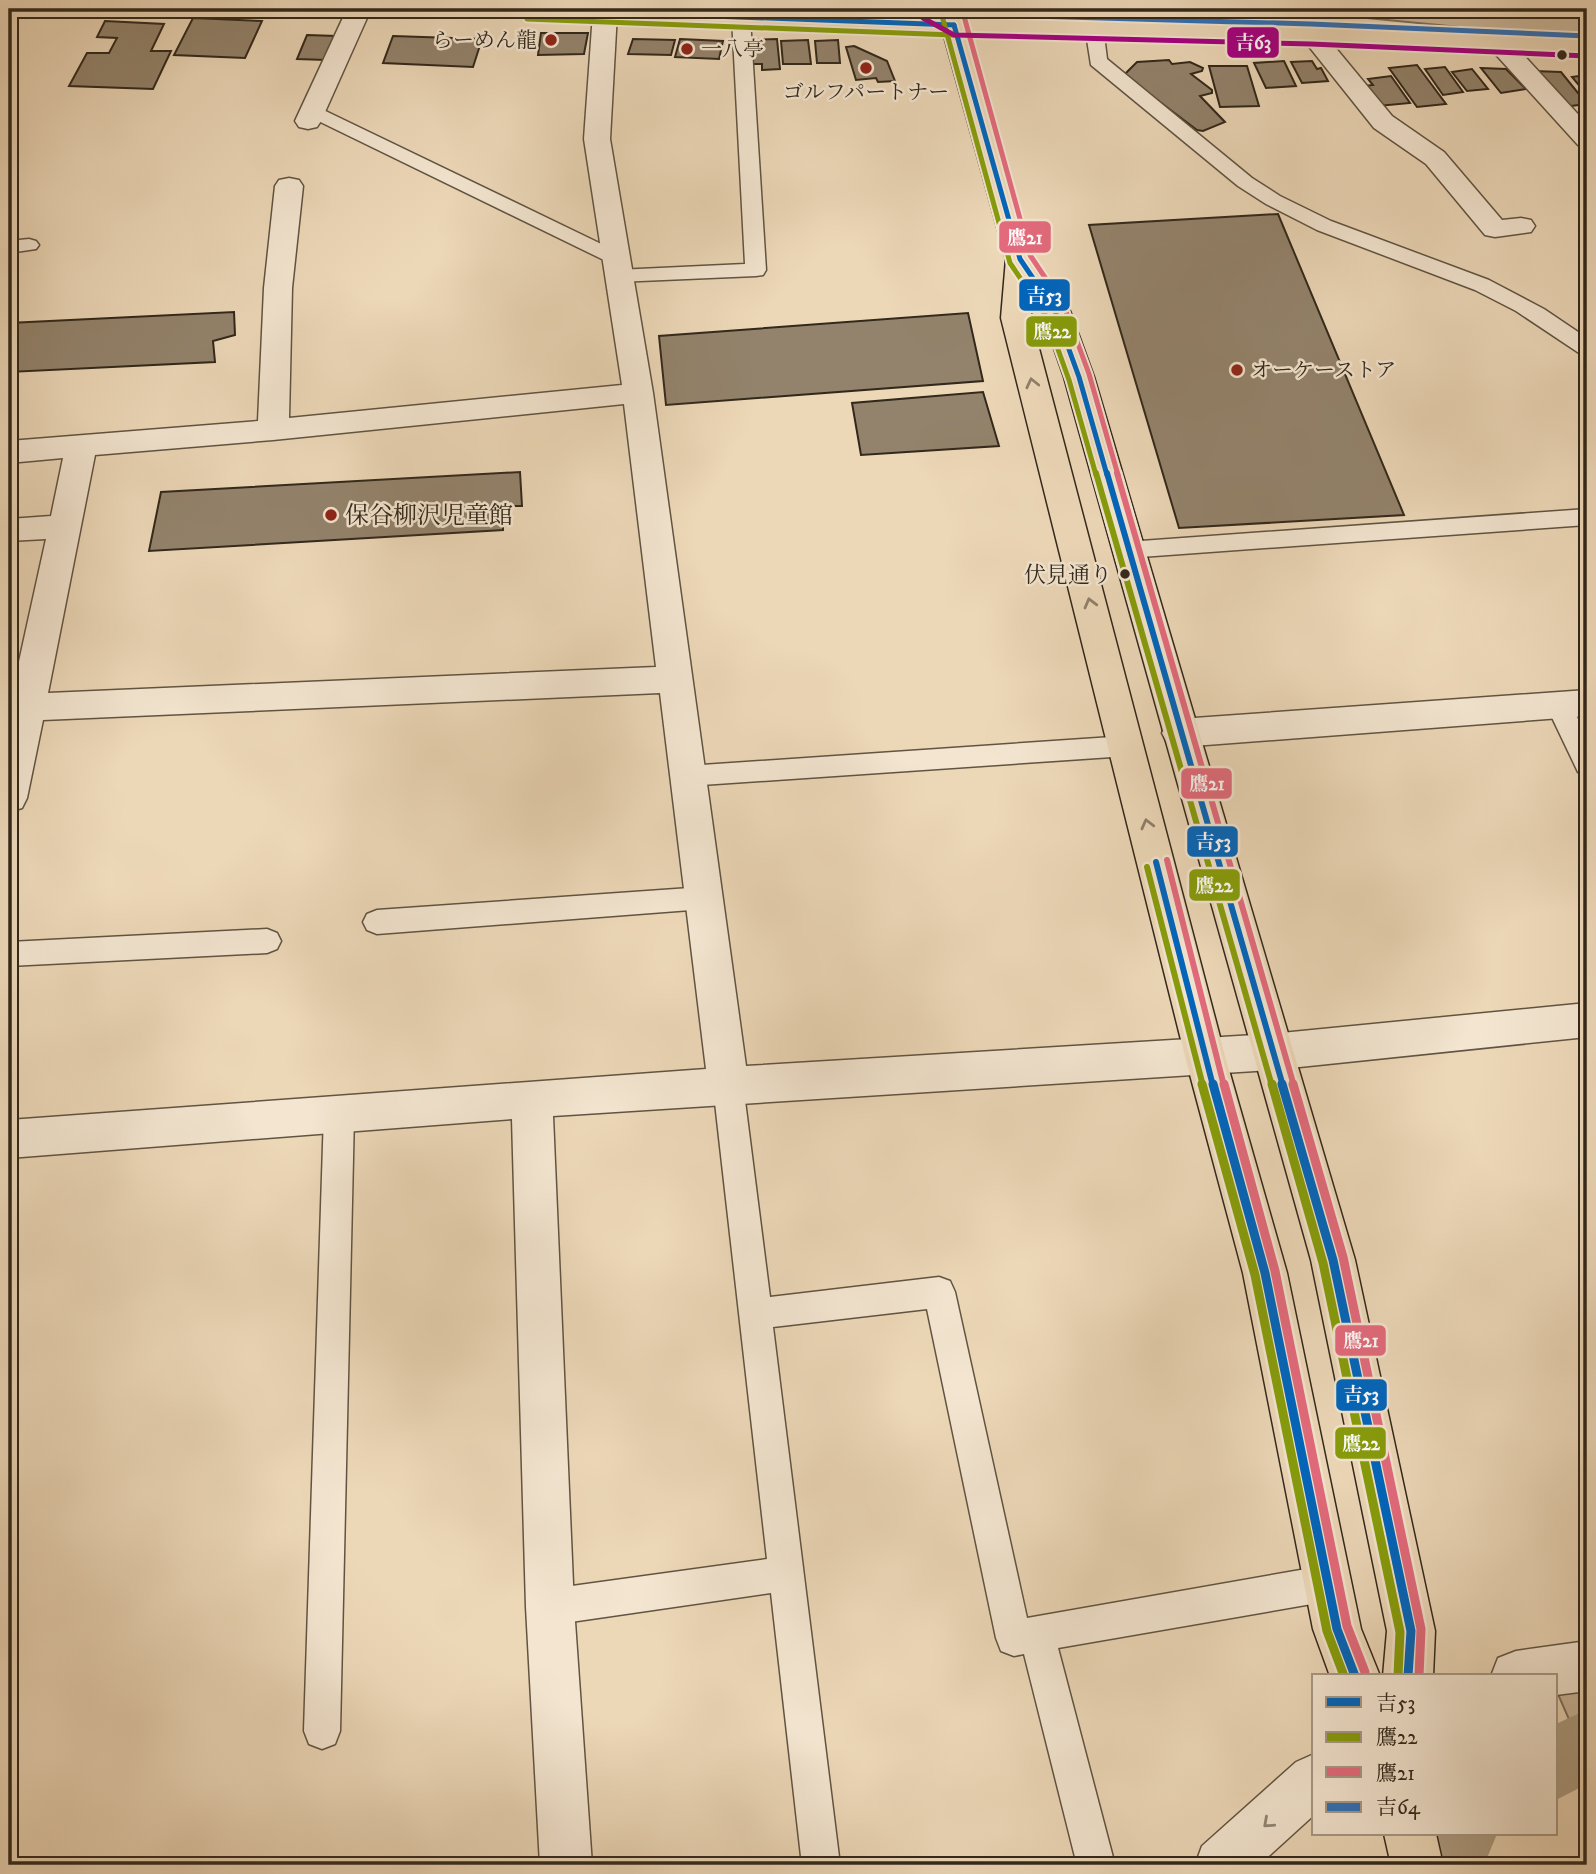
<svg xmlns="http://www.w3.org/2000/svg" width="1596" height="1874" font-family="'IM FELL DW Pica','Noto Serif JP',serif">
  <rect width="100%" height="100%" fill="#ecd7b7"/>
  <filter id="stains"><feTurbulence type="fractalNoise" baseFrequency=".00286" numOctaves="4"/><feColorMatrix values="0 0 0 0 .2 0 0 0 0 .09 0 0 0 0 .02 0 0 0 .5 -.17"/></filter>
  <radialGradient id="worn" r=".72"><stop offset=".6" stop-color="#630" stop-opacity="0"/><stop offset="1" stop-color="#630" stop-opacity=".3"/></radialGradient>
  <!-- green -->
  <g fill="#ccb99c" stroke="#7f705c" stroke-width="2">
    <path d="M 1159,9 L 1429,9 L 1587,15 L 1587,36 L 1532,34 L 1336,15 Z"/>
    <path d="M 1587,1677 L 1587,1741 L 1575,1733 L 1557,1692 Z"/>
  </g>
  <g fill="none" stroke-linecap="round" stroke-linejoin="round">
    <!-- stream -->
    <path fill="#7c6e59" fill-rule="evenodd" d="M 1587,1734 L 1587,1752 L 1584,1753 L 1577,1751 L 1575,1744 L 1577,1737 Z"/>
    <!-- canal -->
    <g fill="#ad9c82" fill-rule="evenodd">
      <path d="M 1584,1711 L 1587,1712 L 1587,1784 L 1556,1800 L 1556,1724 Z"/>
      <path d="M 1405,1834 L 1497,1834 L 1487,1858 L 1478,1865 L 1386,1865 L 1396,1841 Z"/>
    </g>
  </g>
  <!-- building -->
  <g fill="#93836c" stroke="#32281b" stroke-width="2">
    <path d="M 193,18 L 262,21 L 245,58 L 174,55 Z"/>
    <path d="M 105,21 L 164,24 L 151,51 L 171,51 L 153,89 L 69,86 L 87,53 L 109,53 L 117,38 L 97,37 Z"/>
    <path d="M 541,33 L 588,33 L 584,54 L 538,55 Z"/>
    <path d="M 307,35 L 336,36 L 326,60 L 297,59 Z"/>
    <path d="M 393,36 L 482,39 L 473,67 L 383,63 Z"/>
    <path d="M 633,39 L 675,40 L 671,55 L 628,54 Z"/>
    <path d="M 680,39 L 723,41 L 719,59 L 675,57 Z"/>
    <path d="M 777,39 L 780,69 L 762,70 L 762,64 L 751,64 L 750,40 Z"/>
    <path d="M 808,40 L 811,64 L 783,64 L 781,41 Z"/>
    <path d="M 838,40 L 840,63 L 817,63 L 815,41 Z"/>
    <path d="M 854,46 L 887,61 L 895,81 L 878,82 L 876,78 L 856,80 L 846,47 Z"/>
    <path d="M 1169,60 L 1172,64 L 1190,62 L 1203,68 L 1202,71 L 1191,74 L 1212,90 L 1212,93 L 1200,96 L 1225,122 L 1203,131 L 1197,130 L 1124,75 L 1137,62 Z"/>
    <path d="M 1284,61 L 1296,86 L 1266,88 L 1254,63 Z"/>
    <path d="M 1312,61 L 1317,69 L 1321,68 L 1328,81 L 1302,83 L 1291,62 Z"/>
    <path d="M 1417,65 L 1446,104 L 1417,107 L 1389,68 Z"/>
    <path d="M 1209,66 L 1247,66 L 1259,106 L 1220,107 Z"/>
    <path d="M 1445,67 L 1463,92 L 1443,95 L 1425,69 Z"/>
    <path d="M 1481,68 L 1506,69 L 1526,89 L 1501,93 Z"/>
    <path d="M 1472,69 L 1488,89 L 1467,91 L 1452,72 Z"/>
    <path d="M 1534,71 L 1561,72 L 1587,104 L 1563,107 Z"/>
    <path d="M 1587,75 L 1587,90 L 1583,90 L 1572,77 Z"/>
    <path d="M 1391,76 L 1410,103 L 1378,106 L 1364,86 L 1373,85 L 1368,79 Z"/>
    <path d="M 1278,214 L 1404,515 L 1179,528 L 1089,225 Z"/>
    <path d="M 234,312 L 235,335 L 213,341 L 215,362 L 9,372 L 9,323 Z"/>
    <path d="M 968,313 L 983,381 L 666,405 L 659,336 Z"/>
    <path d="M 983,392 L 999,446 L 861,455 L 852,403 Z"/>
    <path d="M 520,472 L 522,506 L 503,506 L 503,530 L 149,551 L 161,492 Z"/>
  </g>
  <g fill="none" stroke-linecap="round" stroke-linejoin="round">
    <!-- lane casing -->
    <g stroke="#605442" stroke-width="3">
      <g id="lane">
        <path d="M 741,13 L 750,18 L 766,270 L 763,275 L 756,276 L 617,282 L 610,281 L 607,276 L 610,271 L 617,270 L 745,264 L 732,18 Z"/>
        <path d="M 1094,22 L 1103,27 L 1107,59 L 1252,178 L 1280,196 L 1331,221 L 1489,280 L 1544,309 L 1587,338 L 1587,355 L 1579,353 L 1516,311 L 1475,290 L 1317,230 L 1266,204 L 1238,186 L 1091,65 L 1085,27 Z"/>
        <path d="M 311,104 L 622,254 L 625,258 L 622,262 L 608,262 L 304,114 L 302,110 L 304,106 Z"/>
        <path d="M 29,239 L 36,241 L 39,245 L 36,249 L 9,253 L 9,241 Z"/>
        <path d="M 1587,509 L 1587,525 L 1127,558 L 1119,556 L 1115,550 L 1119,544 L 1127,542 Z"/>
        <path d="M 34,664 L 43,666 L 47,673 L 43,680 L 9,683 L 9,665 Z"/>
        <path d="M 1559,695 L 1568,698 L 1587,738 L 1587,775 L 1578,772 L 1546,705 L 1550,698 Z"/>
        <path d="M 1127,736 L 1136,739 L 1140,746 L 1136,753 L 1127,756 L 687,786 L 678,783 L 674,776 L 678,769 L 687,766 Z"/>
        <path d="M 704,887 L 714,890 L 718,898 L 714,906 L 704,909 L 377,934 L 367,930 L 363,922 L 367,914 L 377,910 Z"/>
        <path d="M 267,929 L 277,933 L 281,941 L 277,949 L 267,953 L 9,966 L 9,942 Z"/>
        <path d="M 728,1072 L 738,1076 L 743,1085 L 770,1297 L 939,1277 L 950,1281 L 955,1292 L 1027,1618 L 1329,1565 L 1341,1571 L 1347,1583 L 1341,1595 L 1329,1601 L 1058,1648 L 1115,1865 L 1077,1865 L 1024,1654 L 1014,1656 L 1001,1651 L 996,1638 L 927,1309 L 773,1327 L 840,1865 L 802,1865 L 771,1593 L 550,1625 L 538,1619 L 532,1607 L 538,1595 L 550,1589 L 767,1559 L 713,1085 L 718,1076 Z"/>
        <path d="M 339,1101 L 350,1105 L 354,1114 L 340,1731 L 335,1744 L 322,1749 L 309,1744 L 304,1731 L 324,1114 L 328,1105 Z"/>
      </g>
    </g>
    <!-- street casing -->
    <g stroke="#605442" stroke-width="3">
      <g id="street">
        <path d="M 347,9 L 371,9 L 321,121 L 317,127 L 308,129 L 299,127 L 295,121 Z"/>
        <path d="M 596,9 L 614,9 L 617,13 L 610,139 L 653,393 L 746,1066 L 1271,1034 L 1587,1003 L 1587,1037 L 1271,1070 L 553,1116 L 574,1607 L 592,1865 L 540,1865 L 526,1607 L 512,1119 L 9,1158 L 9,1120 L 706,1069 L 660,693 L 43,720 L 27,798 L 22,808 L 9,812 L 9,707 L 46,539 L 9,541 L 9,519 L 51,516 L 63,458 L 9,463 L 9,441 L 258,421 L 264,288 L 275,186 L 279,180 L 289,178 L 299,180 L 303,186 L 292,288 L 289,418 L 622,385 L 584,139 L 593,13 ZM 624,404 L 656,667 L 48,693 L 95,455 L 273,440 Z"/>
        <path d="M 1311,27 L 1320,29 L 1392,116 L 1444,152 L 1502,220 L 1521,218 L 1531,220 L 1535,226 L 1531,232 L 1495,237 L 1485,235 L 1426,164 L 1374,128 L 1299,34 L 1302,29 Z"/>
        <path d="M 1498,34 L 1507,37 L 1587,124 L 1587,147 L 1578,145 L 1489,47 L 1485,42 L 1489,37 Z"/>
        <path d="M 1587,690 L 1587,716 L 1180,747 L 1167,743 L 1162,733 L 1167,723 L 1180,719 Z"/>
        <path d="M 1587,1641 L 1587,1691 L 1556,1695 L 1556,1676 L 1491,1676 L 1498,1658 L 1516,1651 Z"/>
        <path d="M 1314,1754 L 1314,1815 L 1259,1865 L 1195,1865 L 1202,1846 L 1296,1762 Z"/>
      </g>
    </g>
    <!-- secondary casing -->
    <g stroke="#32281b" stroke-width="3">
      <path id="secondary" d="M 917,9 L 946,9 L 966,25 L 963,30 C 947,34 925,22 917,9 Z"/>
    </g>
    <!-- primary casing -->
    <g stroke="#32281b" stroke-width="3">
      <g id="primary">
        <path d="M 515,9 L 708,9 L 1311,27 L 1587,39 L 1587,54 L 1311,41 L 969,32 L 1034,259 L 1070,311 L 1094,377 L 1355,1260 L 1435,1631 L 1433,1676 L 1383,1676 L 1387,1631 L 1311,1260 L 1064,377 L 1041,311 L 1032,298 L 1031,318 L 1225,1056 L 1287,1273 L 1361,1629 L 1380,1676 L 1330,1676 L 1313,1629 L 1243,1273 L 1185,1056 L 1001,318 L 1006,259 L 943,32 L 527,16 L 518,14 Z"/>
        <path d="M 1384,1834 L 1436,1834 L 1443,1865 L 1391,1865 Z"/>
      </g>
    </g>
    <!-- lane -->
    <use href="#lane" fill="#f3e5d0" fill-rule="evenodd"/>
    <!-- street -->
    <use href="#street" fill="#f3e5d0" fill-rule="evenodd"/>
    <!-- secondary -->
    <use href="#secondary" fill="#f3e5d0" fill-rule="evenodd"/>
    <!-- primary -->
    <use href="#primary" fill="#ecd7b7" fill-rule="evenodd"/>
    <!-- bus-1-far2 casing -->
    <g stroke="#f3e5d0" stroke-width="9">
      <g id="bus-1-far2">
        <path d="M 527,9 L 954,25"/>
        <path d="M 954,25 L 1020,259 L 1055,311 L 1079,377 L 1107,475"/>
      </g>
    </g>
    <!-- bus-1-far1 casing -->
    <g stroke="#f3e5d0" stroke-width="11">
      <g id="bus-1-far1">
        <path d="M 1107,473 L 1283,1086"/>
        <path d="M 1156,862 L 1213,1086"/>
      </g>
    </g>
    <!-- bus-1 casing -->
    <g stroke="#f3e5d0" stroke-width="14">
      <g id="bus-1">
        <path d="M 1213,1084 L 1265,1273 L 1337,1629 L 1355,1676"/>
        <path d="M 1282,1084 L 1333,1260 L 1411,1631 L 1408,1676"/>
      </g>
    </g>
    <!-- bus-2-far2 casing -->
    <g stroke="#f3e5d0" stroke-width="9">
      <g id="bus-2-far2">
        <path d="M 941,12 L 1010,263 L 1046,316 L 1069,380 L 1096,475"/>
        <path d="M 527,19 L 954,35"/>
      </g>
    </g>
    <!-- bus-2-far1 casing -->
    <g stroke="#f3e5d0" stroke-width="11">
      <g id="bus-2-far1">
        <path d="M 1096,473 L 1272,1086"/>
        <path d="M 1147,867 L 1203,1086"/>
      </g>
    </g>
    <!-- bus-2 casing -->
    <g stroke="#f3e5d0" stroke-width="14">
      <g id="bus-2">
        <path d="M 1202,1084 L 1255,1275 L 1327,1631 L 1344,1676"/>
        <path d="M 1272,1084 L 1323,1263 L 1400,1632 L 1398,1675"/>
      </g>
    </g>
    <!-- bus-3-far2 casing -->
    <g stroke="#f3e5d0" stroke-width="9">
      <path id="bus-3-far2" d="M 962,9 L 1030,255 L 1064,306 L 1089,374 L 1118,475"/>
    </g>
    <!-- bus-3-far1 casing -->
    <g stroke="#f3e5d0" stroke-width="11">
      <g id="bus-3-far1">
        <path d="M 1117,473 L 1294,1086"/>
        <path d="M 1167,860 L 1224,1086"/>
      </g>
    </g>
    <!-- bus-3 casing -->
    <g stroke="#f3e5d0" stroke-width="14">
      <g id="bus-3">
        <path d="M 1224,1084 L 1275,1271 L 1347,1626 L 1365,1672"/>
        <path d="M 1293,1084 L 1343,1257 L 1421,1629 L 1419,1676"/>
      </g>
    </g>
    <!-- bus-4 casing -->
    <g stroke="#f3e5d0" stroke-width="9">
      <path id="bus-4" d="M 787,9 L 1311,24 L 1587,36"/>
    </g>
    <!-- bus-5 casing -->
    <g stroke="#f3e5d0" stroke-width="9">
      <path id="bus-5" d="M 923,18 L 954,35 L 1311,44 L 1587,56"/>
    </g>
    <!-- bus-1-far2 -->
    <use href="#bus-1-far2" stroke="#0065bd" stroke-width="5"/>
    <!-- bus-1-far1 -->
    <use href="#bus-1-far1" stroke="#0065bd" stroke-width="6"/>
    <!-- bus-1 -->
    <use href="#bus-1" stroke="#0065bd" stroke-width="9"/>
    <!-- bus-2-far2 -->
    <use href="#bus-2-far2" stroke="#879c0a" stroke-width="5"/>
    <!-- bus-2-far1 -->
    <use href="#bus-2-far1" stroke="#879c0a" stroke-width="6"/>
    <!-- bus-2 -->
    <use href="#bus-2" stroke="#879c0a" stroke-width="9"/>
    <!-- bus-3-far2 -->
    <use href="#bus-3-far2" stroke="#e36a7c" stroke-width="5"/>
    <!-- bus-3-far1 -->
    <use href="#bus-3-far1" stroke="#e36a7c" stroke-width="6"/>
    <!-- bus-3 -->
    <use href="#bus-3" stroke="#e36a7c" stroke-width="9"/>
    <!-- bus-4 -->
    <use href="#bus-4" stroke="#3071b9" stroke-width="5"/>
    <!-- bus-5 -->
    <use href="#bus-5" stroke="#a50082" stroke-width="5"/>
  </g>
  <!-- one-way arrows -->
  <defs><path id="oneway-chevron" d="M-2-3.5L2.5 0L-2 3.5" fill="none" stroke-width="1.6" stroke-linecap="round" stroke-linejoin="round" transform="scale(1.75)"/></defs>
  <g stroke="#8f8069">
    <use href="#oneway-chevron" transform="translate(1032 383) rotate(-103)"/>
    <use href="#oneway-chevron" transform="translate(1090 603) rotate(-105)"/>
    <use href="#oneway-chevron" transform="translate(1147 824) rotate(-104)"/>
  </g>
  <use stroke="#928676" href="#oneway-chevron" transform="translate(1268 1823) rotate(138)"/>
  <!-- markers -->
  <g fill="#8f2418" stroke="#f3e5d0" stroke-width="2.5">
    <circle cx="551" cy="40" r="7"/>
    <circle cx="687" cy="49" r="7"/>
    <circle cx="866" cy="68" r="7"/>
    <circle cx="1237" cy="370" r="7"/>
    <circle cx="331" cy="515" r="7"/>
  </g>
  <g fill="#32281b" stroke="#f3e5d0" stroke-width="2.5">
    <circle cx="1562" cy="55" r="6"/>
    <circle cx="1125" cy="574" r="6"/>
  </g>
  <g text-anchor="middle" stroke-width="5" stroke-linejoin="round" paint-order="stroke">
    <!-- far-poi labels -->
    <g font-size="21" fill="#32281b" stroke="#f3e5d0" text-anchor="start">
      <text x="537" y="47" text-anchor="end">らーめん龍</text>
      <text x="701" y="56">一八亭</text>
      <text x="866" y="99" text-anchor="middle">ゴルフパートナー</text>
      <text x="1251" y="377">オーケーストア</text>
    </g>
    <!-- bus labels -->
    <g font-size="22" fill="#32281b" stroke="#f3e5d0" text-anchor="end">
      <text x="1112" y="582">伏見通り</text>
    </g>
    <!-- poi labels -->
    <g font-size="24" fill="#32281b" stroke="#f3e5d0" text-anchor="start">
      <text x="345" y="523">保谷柳沢児童館</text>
    </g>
  </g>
  <g stroke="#f3e5d0" stroke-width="2.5">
    <rect x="1226" y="26" width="54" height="33" rx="7" fill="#a50082"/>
    <rect x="998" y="220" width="54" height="34" rx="7" fill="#e36a7c"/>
    <rect x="1018" y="278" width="53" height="34" rx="7" fill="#0065bd"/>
    <rect x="1025" y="315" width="53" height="33" rx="7" fill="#879c0a"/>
    <rect x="1180" y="767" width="53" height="33" rx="7" fill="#e36a7c"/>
    <rect x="1186" y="825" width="53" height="33" rx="7" fill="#0065bd"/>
    <rect x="1188" y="868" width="53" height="34" rx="7" fill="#879c0a"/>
    <rect x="1334" y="1324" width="53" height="33" rx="7" fill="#e36a7c"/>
    <rect x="1335" y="1378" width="53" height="34" rx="7" fill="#0065bd"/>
    <rect x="1334" y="1426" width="53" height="34" rx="7" fill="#879c0a"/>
  </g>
  <g font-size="19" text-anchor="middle" font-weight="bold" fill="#fff">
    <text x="1253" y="49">吉63</text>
    <text x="1025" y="244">鷹21</text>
    <text x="1044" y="302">吉53</text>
    <text x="1052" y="338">鷹22</text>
    <text x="1207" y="790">鷹21</text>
    <text x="1213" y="848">吉53</text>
    <text x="1214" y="892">鷹22</text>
    <text x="1361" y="1347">鷹21</text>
    <text x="1361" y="1401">吉53</text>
    <text x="1361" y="1450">鷹22</text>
  </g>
  <!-- margin -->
  <rect width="1596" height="1874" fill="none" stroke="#ecd7b7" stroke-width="35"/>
  <rect x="10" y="10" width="1575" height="1853" fill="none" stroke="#32281b" stroke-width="3.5"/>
  <rect x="18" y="18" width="1561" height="1839" fill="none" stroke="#32281b" stroke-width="2"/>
  <!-- legend -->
  <rect x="1312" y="1674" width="245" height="161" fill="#f3e5d0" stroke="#a69988" stroke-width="2"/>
  <rect x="1326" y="1697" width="35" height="10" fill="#0065bd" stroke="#a69988" stroke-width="2"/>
  <text x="1376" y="1710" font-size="21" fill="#32281b">吉53</text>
  <rect x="1326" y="1732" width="35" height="10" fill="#879c0a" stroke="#a69988" stroke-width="2"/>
  <text x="1376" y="1744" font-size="21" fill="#32281b">鷹22</text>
  <rect x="1326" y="1767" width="35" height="10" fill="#e36a7c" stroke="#a69988" stroke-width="2"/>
  <text x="1376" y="1780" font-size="21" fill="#32281b">鷹21</text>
  <rect x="1326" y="1802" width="35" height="10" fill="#3071b9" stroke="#a69988" stroke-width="2"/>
  <text x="1376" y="1814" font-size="21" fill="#32281b">吉64</text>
  <rect width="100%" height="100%" filter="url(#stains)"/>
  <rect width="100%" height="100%" fill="url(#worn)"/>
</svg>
